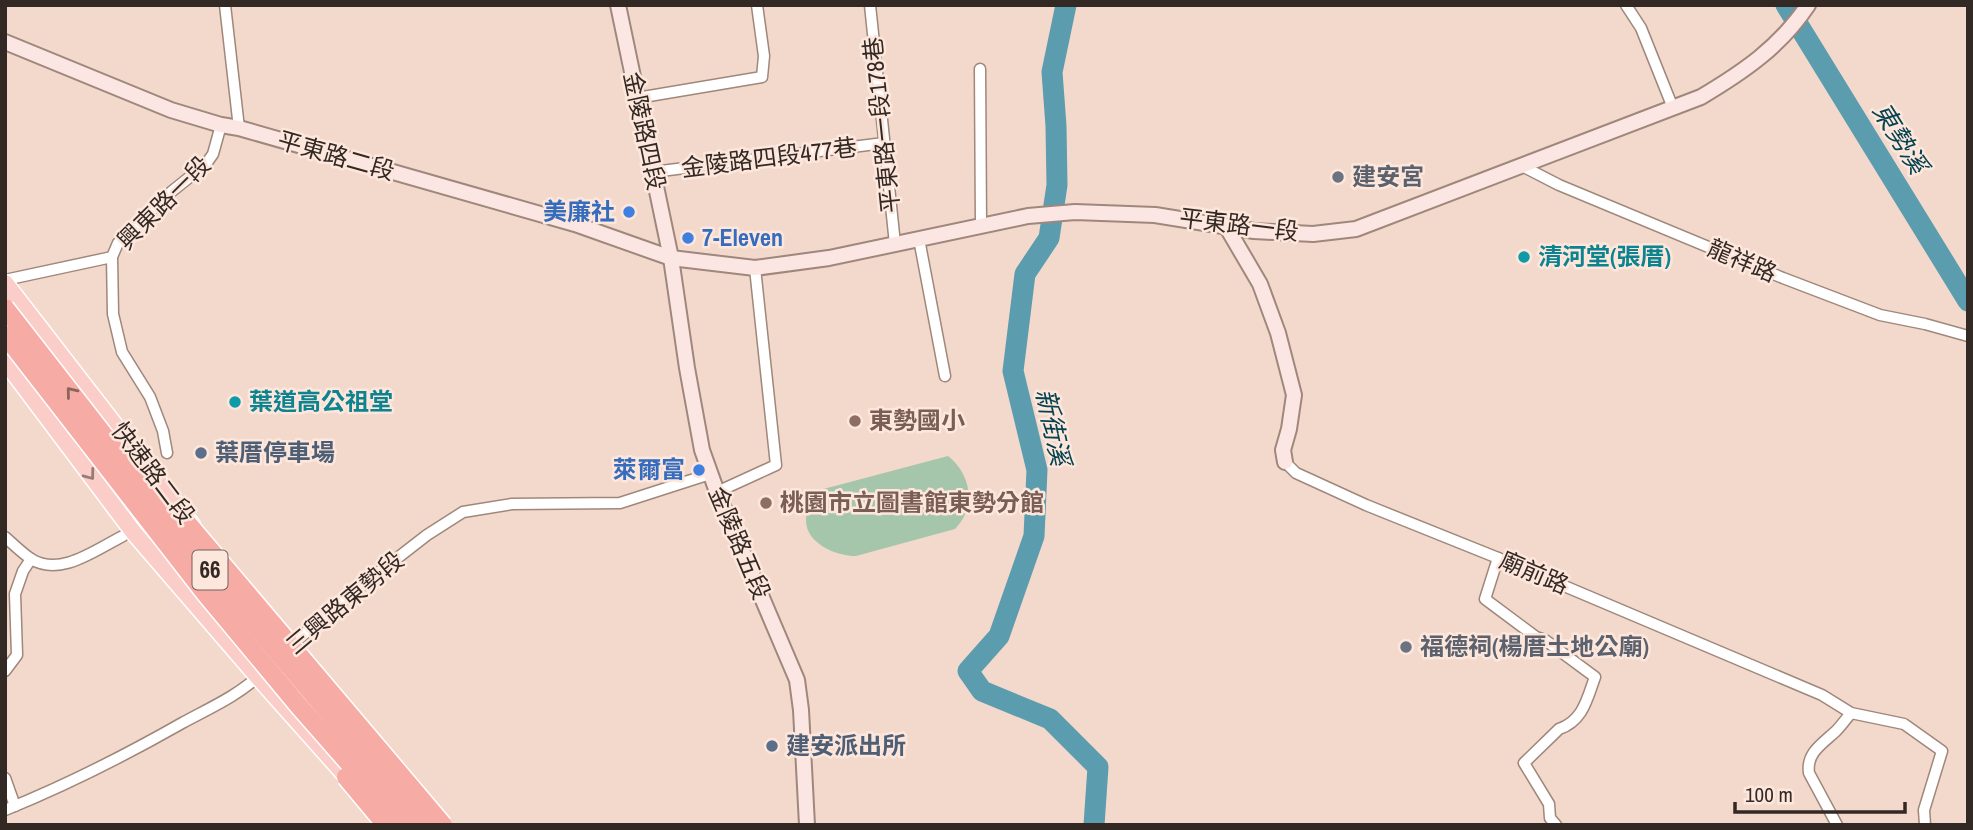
<svg xmlns="http://www.w3.org/2000/svg" width="1973" height="830" font-family="'Archivo Narrow','Noto Sans TC',sans-serif">
  <rect width="100%" height="100%" fill="#f3d9cb"/>
  <!-- green -->
  <path fill="#a6c6ac" d="M 948,456 C 971,474 977,507 955,529 L 856,556 C 836,556 805,543 806,519 C 806,509 811,500 816,491 Z"/>
  <g fill="none" stroke-linecap="round" stroke-linejoin="round">
    <!-- river -->
    <g stroke="#5b9cae" stroke-width="21">
      <path d="M 1066,5 L 1052,72 L 1056,126 L 1057,185 L 1049,238 L 1025,274 L 1013,371 L 1037,470 L 1034,536 L 999,636 L 968,671 L 982,691 L 1050,719 L 1098,767 L 1094,825"/>
      <path d="M 1786,5 L 1968,301"/>
    </g>
    <!-- street casing -->
    <g stroke="#9f877b" stroke-width="13">
      <g id="street">
        <path d="M 225,5 L 239,128"/>
        <path d="M 870,5 L 895,244"/>
        <path d="M 1626,5 L 1641,28 L 1673,108"/>
        <path d="M 980,69 L 981,226"/>
        <path d="M 637,98 L 762,77 L 764,56 L 757,5"/>
        <path d="M 1522,166 L 1559,185 L 1783,278 L 1880,315 L 1925,324 L 1968,336"/>
        <path d="M 653,172 L 884,143"/>
        <path d="M 919,239 L 945,376"/>
        <path d="M 5,280 L 112,257"/>
        <path d="M 167,453 L 163,431 L 150,397 L 122,352 L 113,314 L 112,257 L 118,243 L 171,192 L 206,164 L 213,154 L 221,125"/>
        <path d="M 1285,462 L 1296,473 L 1366,505 L 1498,558 L 1822,695 L 1851,713 L 1904,724 L 1942,751 L 1924,810 L 1925,825"/>
        <path d="M 717,492 L 776,465 L 755,268"/>
        <path d="M 5,537 C 13,544 22,553 31,559 C 61,577 95,550 123,536"/>
        <path d="M 1498,558 L 1485,599 L 1536,637 L 1545,640 L 1595,677 C 1587,699 1583,721 1559,729 L 1524,763 L 1549,804 L 1550,818 L 1556,825"/>
        <path d="M 290,647 L 333,608 L 427,535 L 463,512 L 512,504 L 620,503 L 710,474"/>
        <path d="M 5,671 L 17,655 L 15,594 L 23,571 L 31,559"/>
        <path d="M 5,778 L 15,806"/>
        <path d="M 5,810 C 67,785 126,755 184,722 C 210,708 239,695 261,674"/>
        <path d="M 1837,825 L 1809,773 C 1806,753 1822,744 1836,731 C 1841,726 1846,719 1851,713"/>
      </g>
    </g>
    <!-- secondary casing -->
    <g stroke="#9f877b" stroke-width="18">
      <g id="secondary">
        <path d="M 618,5 L 671,258 L 687,368 L 702,450 L 717,492 L 797,680 L 801,710 L 807,825"/>
        <path d="M 5,42 L 171,110 L 221,125 L 239,128 L 575,224 L 671,258 L 755,268 L 829,258 L 1028,216 L 1075,212 L 1155,215 L 1254,231 L 1313,234 L 1356,229 L 1701,97 C 1743,72 1780,47 1808,5"/>
        <path d="M 1226,226 L 1260,284 L 1278,333 L 1294,395 L 1289,429 L 1283,450 L 1285,462"/>
      </g>
    </g>
    <!-- primary casing -->
    <g stroke="#fff" stroke-width="19">
      <g id="primary">
        <path d="M 5,283 L 192,525"/>
        <path d="M 5,361 L 134,533 L 258,677 L 355,786"/>
      </g>
    </g>
    <!-- street -->
    <use href="#street" stroke="#fff" stroke-width="10"/>
    <!-- secondary -->
    <use href="#secondary" stroke="#fce6e4" stroke-width="14"/>
    <!-- primary -->
    <use href="#primary" stroke="#facdc8" stroke-width="16"/>
    <!-- highway-bridge casing -->
    <g stroke="#fff" stroke-width="21" stroke-linecap="butt">
      <g id="highway-bridge">
        <path d="M 5,308 L 219,583 L 423,825"/>
        <path d="M 5,335 L 205,593 L 298,705 L 403,825"/>
        <path d="M 183,518 L 443,825"/>
        <path d="M 346,777 L 386,825"/>
      </g>
    </g>
    <!-- highway-bridge -->
    <use href="#highway-bridge" stroke="#f6aca4" stroke-width="18"/>
  </g>
  <!-- one-way arrows -->
  <defs><path id="oneway-chevron" d="M-2-3.5L2.5 0L-2 3.5" fill="none" stroke-width="1.6" stroke-linecap="round" stroke-linejoin="round" transform="scale(1.75)"/></defs>
  <use stroke="#8b645e" href="#oneway-chevron" transform="translate(71 392) rotate(-129)"/>
  <use stroke="#967b76" href="#oneway-chevron" transform="translate(90 475) rotate(53)"/>
  <!-- markers -->
  <g fill="#6b7280" stroke="#fde7dc" stroke-width="2.5">
    <circle cx="1338" cy="177" r="7"/>
    <circle cx="1406" cy="647" r="7"/>
  </g>
  <g fill="#3f7fe0" stroke="#fde7dc" stroke-width="2.5">
    <circle cx="629" cy="212" r="7"/>
    <circle cx="688" cy="238" r="7"/>
    <circle cx="699" cy="470" r="7"/>
  </g>
  <g fill="#0f9aa8" stroke="#fde7dc" stroke-width="2.5">
    <circle cx="1524" cy="257" r="7"/>
    <circle cx="235" cy="402" r="7"/>
  </g>
  <g fill="#8d6e63" stroke="#fde7dc" stroke-width="2.5">
    <circle cx="855" cy="421" r="7"/>
    <circle cx="766" cy="503" r="7"/>
  </g>
  <g fill="#5c6f8a" stroke="#fde7dc" stroke-width="2.5">
    <circle cx="201" cy="453" r="7"/>
    <circle cx="772" cy="746" r="7"/>
  </g>
  <g text-anchor="middle" stroke-width="5" stroke-linejoin="round" paint-order="stroke">
    <!-- shield labels -->
    <rect fill="#fde7dc" stroke="#70625b" stroke-width="2" x="192.5" y="550.5" width="35" height="39" rx="5"/>
    <g font-size="23" font-weight="bold" fill="#332924">
      <text x="210" y="578">66</text>
    </g>
    <!-- street labels -->
    <g font-size="24" fill="#332924" stroke="#fde7dc">
      <text transform="translate(882 125) rotate(-96)" y="8">平東路一段178巷</text>
      <text transform="translate(644 131) rotate(78)" y="8">金陵路四段</text>
      <text transform="translate(336 156) rotate(16)" y="8">平東路二段</text>
      <text transform="translate(769 158) rotate(-7)" y="8">金陵路四段477巷</text>
      <text transform="translate(164 203) rotate(-45)" y="8">興東路一段</text>
      <text transform="translate(1239 225) rotate(7)" y="8">平東路一段</text>
      <text transform="translate(1742 261) rotate(23)" y="8">龍祥路</text>
      <text transform="translate(153 473) rotate(53)" y="8">快速路二段</text>
      <text transform="translate(739 543) rotate(67)" y="8">金陵路五段</text>
      <text transform="translate(1534 573) rotate(23)" y="8">廟前路</text>
      <text transform="translate(345 603) rotate(-40)" y="8">三興路東勢段</text>
    </g>
    <!-- worship labels -->
    <g font-size="24" font-weight="bold" fill="#5b616d" stroke="#fde7dc" text-anchor="start">
      <text x="1352" y="185">建安宮</text>
      <text x="1420" y="655">福德祠(楊厝土地公廟)</text>
    </g>
    <!-- shop labels -->
    <g font-size="24" font-weight="bold" fill="#366cbe" stroke="#fde7dc" text-anchor="end">
      <text x="615" y="220">美廉社</text>
      <text x="702" y="246" text-anchor="start">7-Eleven</text>
      <text x="685" y="478">萊爾富</text>
    </g>
    <!-- culture labels -->
    <g font-size="24" font-weight="bold" fill="#0d838f" stroke="#fde7dc" text-anchor="start">
      <text x="1538" y="265">清河堂(張厝)</text>
      <text x="249" y="410">葉道高公祖堂</text>
    </g>
    <!-- education labels -->
    <g font-size="24" font-weight="bold" fill="#785e54" stroke="#fde7dc" text-anchor="start">
      <text x="869" y="429">東勢國小</text>
      <text x="780" y="511">桃園市立圖書館東勢分館</text>
    </g>
    <!-- service labels -->
    <g font-size="24" font-weight="bold" fill="#4e5e75" stroke="#fde7dc" text-anchor="start">
      <text x="215" y="461">葉厝停車場</text>
      <text x="786" y="754">建安派出所</text>
    </g>
    <!-- water labels -->
    <g font-size="26" font-style="italic" fill="#04424f" stroke="#fde7dc">
      <text transform="translate(1900 138) rotate(58)" y="9">東勢溪</text>
      <text transform="translate(1053 427) rotate(78)" y="9">新街溪</text>
    </g>
  </g>
  <!-- border -->
  <rect width="1973" height="830" fill="none" stroke="#332924" stroke-width="14"/>
  <!-- scale -->
  <path d="M1735 802v10h170v-10" fill="none" stroke="#332924" stroke-width="3.5"/>
  <text x="1745" y="802" font-size="21" fill="#332924" stroke="#fde7dc" stroke-width="5" paint-order="stroke">100 m</text>
</svg>
